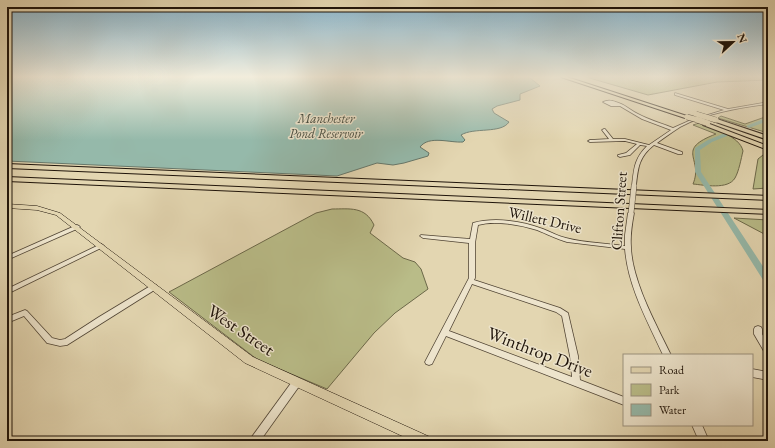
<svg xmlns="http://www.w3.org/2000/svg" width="775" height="448" font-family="'EB Garamond',serif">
  <rect width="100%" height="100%" fill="#e3d6b1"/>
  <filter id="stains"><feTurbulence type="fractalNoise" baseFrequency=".005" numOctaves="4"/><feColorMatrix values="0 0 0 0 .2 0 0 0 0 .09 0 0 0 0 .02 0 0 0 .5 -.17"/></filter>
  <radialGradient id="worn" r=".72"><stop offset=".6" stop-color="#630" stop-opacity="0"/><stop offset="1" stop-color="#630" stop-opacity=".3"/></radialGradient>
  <!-- green -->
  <g fill="#b9bc88" stroke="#6c6849">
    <path d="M 586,77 L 768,77 L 768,80 L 717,82 L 648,95 Z"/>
    <path d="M 721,116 L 745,124 L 768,116 L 768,133 L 718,118 Z"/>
    <path d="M 699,123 C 712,128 740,136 743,151 C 741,159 739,171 735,178 C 728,190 704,185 693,184 C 704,158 674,150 716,134 L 693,125 Z"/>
    <path d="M 763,155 L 768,155 L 768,188 L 753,189 L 758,159 Z"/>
    <path d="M 332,209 C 350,209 365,206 374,225 L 370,233 L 403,258 L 415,262 L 421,269 L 428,289 L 395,313 L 374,333 L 327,389 L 258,360 L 169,292 L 316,213 Z"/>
    <path d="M 734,218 L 768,220 L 768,236 Z"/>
  </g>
  <!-- water -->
  <path fill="#95b9aa" stroke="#66776a" d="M 7,77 L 529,77 L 540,86 L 520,94 L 520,100 L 497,106 L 492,109 L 494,113 L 509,122 C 501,134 474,127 461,135 L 465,140 L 463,142 C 450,143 429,135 420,147 L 429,153 L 428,156 L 404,163 L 393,165 L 377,163 L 337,176 L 7,161 Z"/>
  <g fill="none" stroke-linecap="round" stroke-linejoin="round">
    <!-- river -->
    <g fill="#95b9aa" fill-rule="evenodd">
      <path d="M 768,117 L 768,121 L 749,128 L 746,126 Z"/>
      <path d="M 725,133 L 727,134 L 727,136 L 712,142 L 700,150 L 701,172 L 768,274 L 768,284 L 765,283 L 695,172 L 695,148 L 708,140 Z"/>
    </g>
    <!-- minor casing -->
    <g stroke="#504434" stroke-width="1.5">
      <g id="minor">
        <path d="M 675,93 L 728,109 L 768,102 L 768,104 C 739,108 706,113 680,127 C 672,132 664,138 657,143 L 682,152 L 682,154 L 678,154 L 654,145 C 639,157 638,167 636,186 L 636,187 L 632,187 L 632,186 C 634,169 634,159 647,146 L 640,145 L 630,155 L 620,157 L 618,156 L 618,155 L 626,153 L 637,144 L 625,141 L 590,142 L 588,141 L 590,140 L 609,139 L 602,130 L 604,129 L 605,129 L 613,139 L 625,139 L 649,145 L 671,130 L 642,119 L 620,106 L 611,106 L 603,102 C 607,100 611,100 616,102 C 624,104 630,110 638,114 C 649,120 661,123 673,128 L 691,120 L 724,110 L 675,95 Z"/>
        <path d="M 631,211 L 634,213 C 632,224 630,235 631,247 C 632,281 656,324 671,355 L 663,355 C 648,322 628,287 625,249 L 567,242 C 557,239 547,234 537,230 C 521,225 495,220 478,225 L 475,243 L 475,278 L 474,280 L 560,308 L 568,313 L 578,356 L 580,380 L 624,397 L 624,405 L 446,336 L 432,364 L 429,365 L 426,364 L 425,362 L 426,360 L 469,278 L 469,243 L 423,238 L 420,236 L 421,235 L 470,239 L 473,223 C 495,217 522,221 543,229 C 551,232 558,236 566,238 C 585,243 605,243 625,246 L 625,235 L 628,213 ZM 472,284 L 556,312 L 562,316 L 570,356 L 572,377 L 449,331 Z"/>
        <path d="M 77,225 L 79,226 L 80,227 L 79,228 L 7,260 L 7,256 Z"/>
        <path d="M 101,244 L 103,245 L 104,246 L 103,247 L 7,294 L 7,289 Z"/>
        <path d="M 152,285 L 156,285 L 157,287 L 156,289 L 67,345 L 60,346 L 47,343 L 24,316 L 7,323 L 7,317 L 25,310 L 27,311 L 52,338 L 60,340 L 65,339 L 99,317 Z"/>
        <path d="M 758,326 L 761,327 L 762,329 L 762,334 L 768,344 L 768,354 L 765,353 L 754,334 L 754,329 L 755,327 Z"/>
        <path d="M 752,369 L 768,372 L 768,380 L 752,377 Z"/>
        <path d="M 297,378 L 300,379 L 301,382 L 300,385 L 260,441 L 249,441 L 251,438 L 294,379 Z"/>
        <path d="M 692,425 L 702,425 L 709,441 L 699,441 Z"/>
      </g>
    </g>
    <!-- major casing -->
    <g stroke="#1f140a" stroke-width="1">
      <path id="major" d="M 7,204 L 37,206 L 60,213 L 253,357 L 430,437 L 432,441 L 413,441 L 245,363 L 56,215 L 37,210 L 7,208 Z"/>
    </g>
    <!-- highway casing -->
    <g stroke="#1f140a" stroke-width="2">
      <g id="highway">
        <path d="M 561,77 L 567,77 L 690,117 L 685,118 Z"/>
        <path d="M 713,119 L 717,119 L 768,136 L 768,140 L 713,121 Z"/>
        <path d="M 703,123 L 707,123 L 768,146 L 768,150 L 703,125 Z"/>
        <path d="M 7,164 L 768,196 L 768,200 L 7,168 Z"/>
        <path d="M 7,177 L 768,210 L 768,214 L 7,181 Z"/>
      </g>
    </g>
    <!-- minor -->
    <use href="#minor" fill="#ede4cc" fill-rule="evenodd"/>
    <!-- major -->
    <use href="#major" fill="#e3d6b1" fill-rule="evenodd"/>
    <!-- highway -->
    <use href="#highway" fill="#e3d6b1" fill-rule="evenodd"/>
    <!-- minor-bridge casing -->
    <g stroke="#504434" stroke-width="6" stroke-linecap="butt">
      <path id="minor-bridge" d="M 631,213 L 634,186"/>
    </g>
    <!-- highway-bridge-far1 casing -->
    <g stroke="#1f140a" stroke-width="6" stroke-linecap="butt">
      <g id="highway-bridge-far1">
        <path d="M 696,114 L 716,120"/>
        <path d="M 687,117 L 702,121"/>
      </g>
    </g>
    <!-- highway-bridge casing -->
    <g stroke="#1f140a" stroke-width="7" stroke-linecap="butt">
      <path id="highway-bridge" d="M 698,120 L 707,123"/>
    </g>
    <!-- minor-bridge -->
    <use href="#minor-bridge" stroke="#ede4cc" stroke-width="5"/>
    <!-- highway-bridge-far1 -->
    <use href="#highway-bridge-far1" stroke="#e3d6b1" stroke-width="5"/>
    <!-- highway-bridge -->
    <use href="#highway-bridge" stroke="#e3d6b1" stroke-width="6"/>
  </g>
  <!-- sky -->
  <linearGradient id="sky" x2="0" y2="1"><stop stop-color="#87b6cf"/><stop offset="0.55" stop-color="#f2eddc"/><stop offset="1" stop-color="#f2eddc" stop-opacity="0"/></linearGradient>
  <rect width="775" height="140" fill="url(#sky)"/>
  <g text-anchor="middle" stroke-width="3" stroke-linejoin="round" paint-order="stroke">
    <!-- far-water labels -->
    <g font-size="13" font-style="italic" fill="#484e42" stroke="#ede4cc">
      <text x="326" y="123">Manchester<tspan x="326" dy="15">Pond Reservoir</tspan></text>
    </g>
    <!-- street labels -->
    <g font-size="15" fill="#1f140a" stroke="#ede4cc">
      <text transform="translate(619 211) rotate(-86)" y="5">Clifton Street</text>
      <text transform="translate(545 220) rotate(13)" y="5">Willett Drive</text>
    </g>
    <!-- near-street labels -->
    <g font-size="18" fill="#1f140a" stroke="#ede4cc">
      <text transform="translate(241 330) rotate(34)" y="6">West Street</text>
      <text transform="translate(540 352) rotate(21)" y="6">Winthrop Drive</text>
    </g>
  </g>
  <!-- margin -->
  <rect width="775" height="448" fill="none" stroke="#e3d6b1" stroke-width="24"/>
  <rect x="8" y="8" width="759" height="432" fill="none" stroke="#1f140a" stroke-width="2"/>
  <rect x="12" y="12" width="751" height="424" fill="none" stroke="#1f140a"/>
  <!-- legend -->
  <rect x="623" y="354" width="130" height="72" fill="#ede4cc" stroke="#9b917e"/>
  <rect x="631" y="367" width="20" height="6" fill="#e3d6b1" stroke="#9b917e"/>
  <text x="659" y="374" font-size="12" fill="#1f140a">Road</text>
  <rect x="631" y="384" width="20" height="12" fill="#b9bc88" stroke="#9b917e"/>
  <text x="659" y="394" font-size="12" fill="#1f140a">Park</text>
  <rect x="631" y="404" width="20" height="12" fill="#95b9aa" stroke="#9b917e"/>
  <text x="659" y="414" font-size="12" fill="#1f140a">Water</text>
  <!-- north arrow -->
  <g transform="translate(733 42) rotate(68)" stroke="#ede4cc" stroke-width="3" paint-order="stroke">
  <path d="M0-3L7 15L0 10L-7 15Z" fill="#1f140a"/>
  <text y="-6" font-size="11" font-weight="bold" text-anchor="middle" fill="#1f140a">N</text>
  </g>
  <rect width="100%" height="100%" filter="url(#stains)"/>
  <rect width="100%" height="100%" fill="url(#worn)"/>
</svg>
